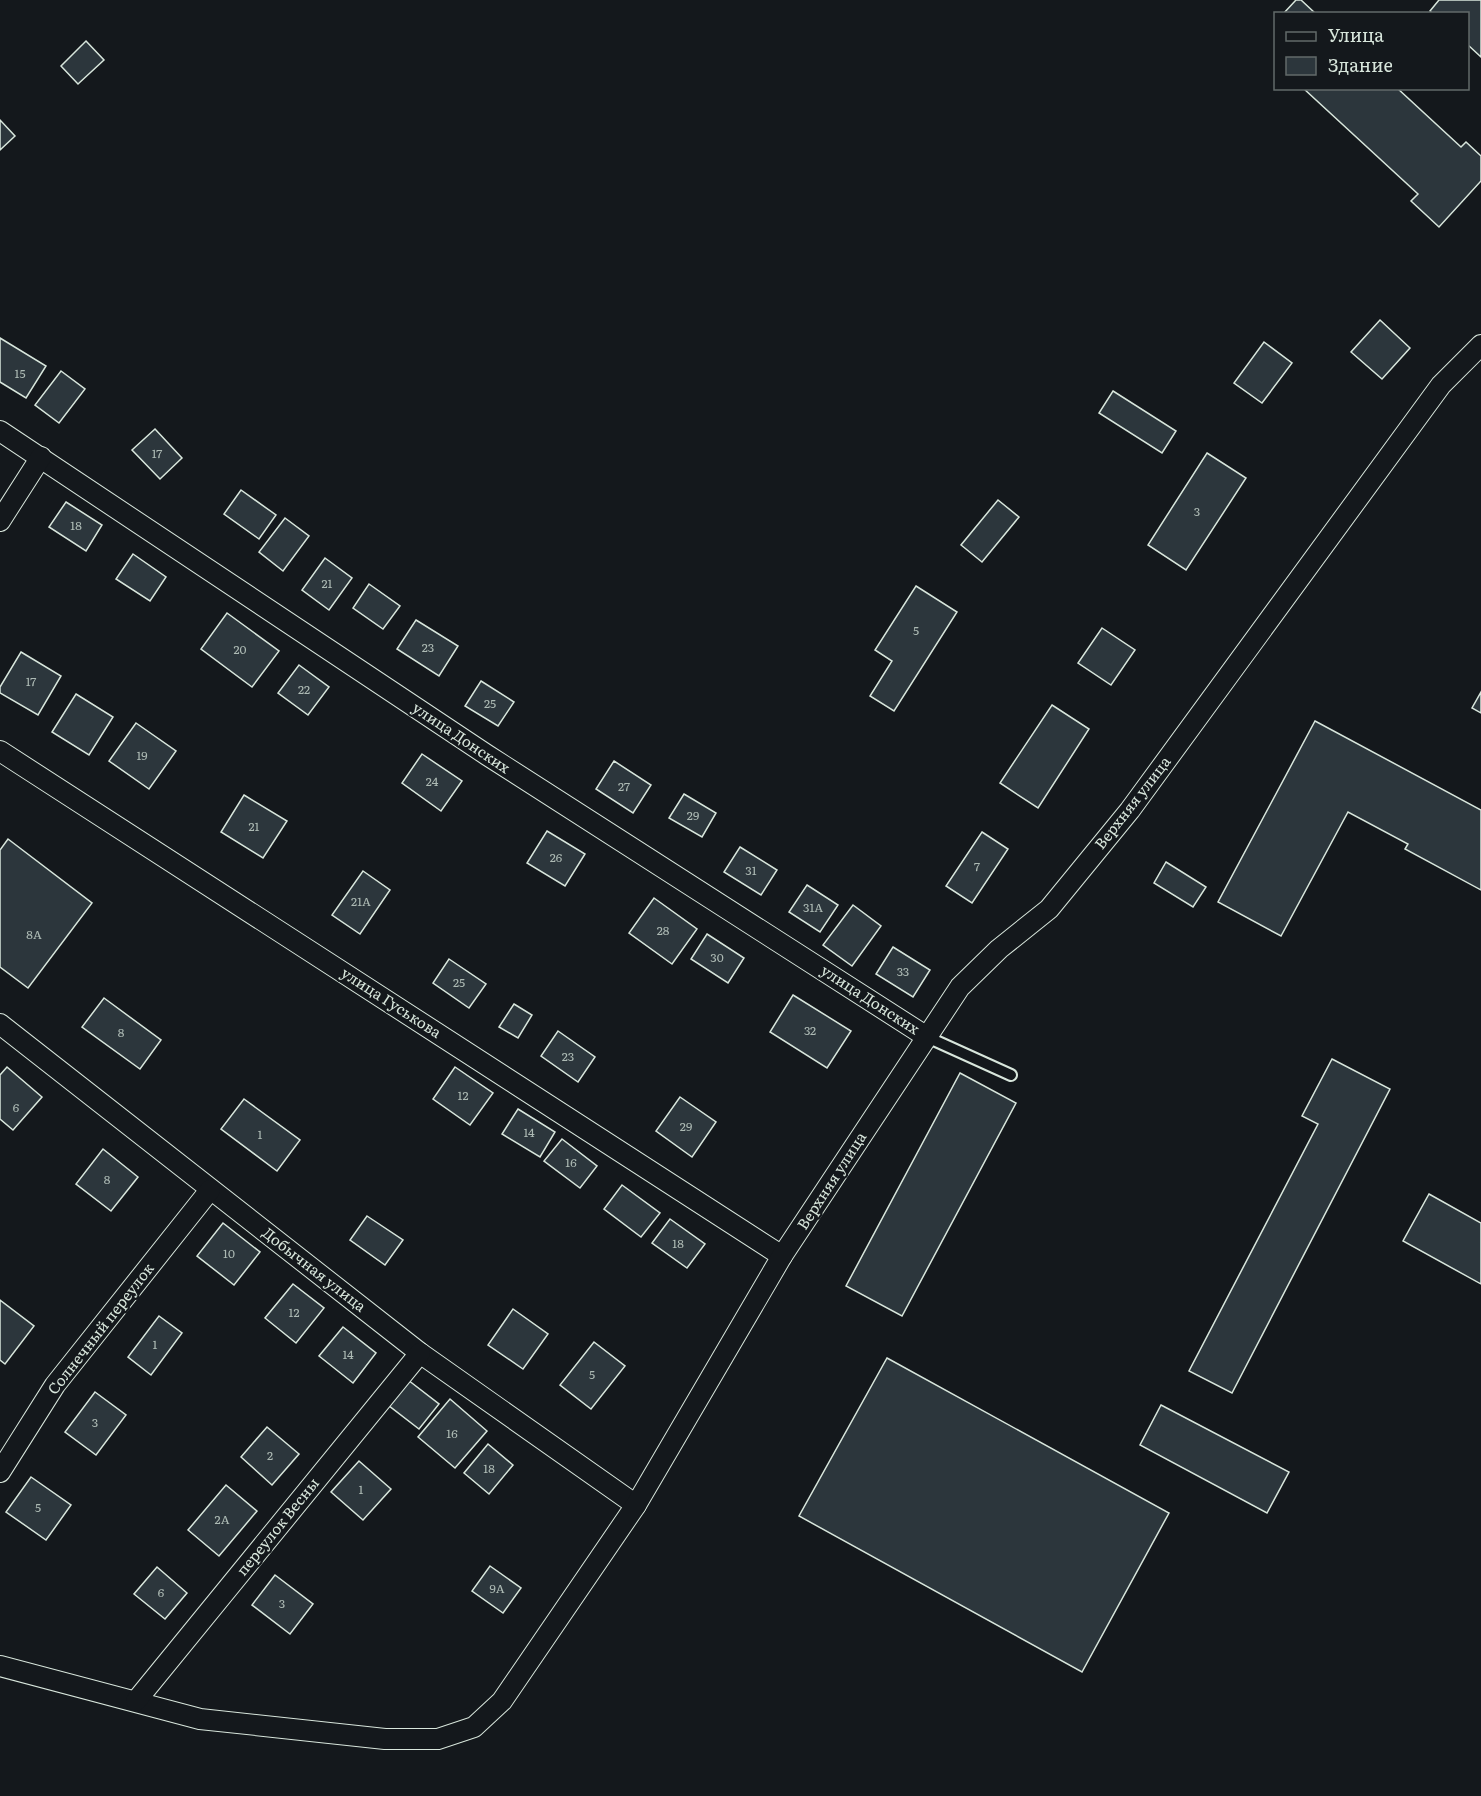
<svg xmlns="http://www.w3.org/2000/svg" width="1481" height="1796" font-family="Literata,serif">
  <rect width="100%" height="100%" fill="#14181c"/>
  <!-- building -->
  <g fill="#2c363c" stroke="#d8e6dc" stroke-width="1.5">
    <path d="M 1296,0 L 1301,0 L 1316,14 L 1283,14 Z"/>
    <path d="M 1439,0 L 1481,0 L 1481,57 L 1468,45 L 1468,14 L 1433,14 L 1430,11 Z"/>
    <path d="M 86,41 L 104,60 L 78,84 L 61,66 Z"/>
    <path d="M 1303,88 L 1397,88 L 1461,147 L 1466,142 L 1481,156 L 1481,181 L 1439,227 L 1411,201 L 1418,194 Z"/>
    <path d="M 0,120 L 15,136 L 0,150 Z"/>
    <path d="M 1380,320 L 1410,348 L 1382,379 L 1351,352 Z"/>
    <path d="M 0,338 L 46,366 L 26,398 L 0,382 Z"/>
    <path d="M 1264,342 L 1292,363 L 1262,403 L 1234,383 Z"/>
    <path d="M 61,371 L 85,389 L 59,423 L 35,405 Z"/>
    <path d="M 1113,391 L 1176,431 L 1162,453 L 1099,413 Z"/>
    <path d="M 155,429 L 182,458 L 160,479 L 132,450 Z"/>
    <path d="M 1207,453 L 1246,478 L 1186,570 L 1148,545 Z"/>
    <path d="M 241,490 L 276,515 L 259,539 L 224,514 Z"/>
    <path d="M 998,500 L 1019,517 L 982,562 L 961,545 Z"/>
    <path d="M 66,502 L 102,525 L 86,551 L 49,527 Z"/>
    <path d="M 285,518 L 309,536 L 283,571 L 259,552 Z"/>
    <path d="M 133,554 L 166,577 L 150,601 L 116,579 Z"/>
    <path d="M 325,558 L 352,578 L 329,610 L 302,590 Z"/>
    <path d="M 369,584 L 400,606 L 383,629 L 353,608 Z"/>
    <path d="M 916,586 L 957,612 L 894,711 L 870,696 L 892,661 L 875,650 Z"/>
    <path d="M 227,613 L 279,651 L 252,687 L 201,649 Z"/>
    <path d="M 416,620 L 458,646 L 439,676 L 397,649 Z"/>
    <path d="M 1102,628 L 1135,650 L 1111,685 L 1078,663 Z"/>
    <path d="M 21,652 L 61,676 L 38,715 L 0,693 L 0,687 Z"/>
    <path d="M 299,665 L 329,687 L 308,715 L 278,693 Z"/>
    <path d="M 481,681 L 514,702 L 498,726 L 465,706 Z"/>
    <path d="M 1481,692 L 1481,713 L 1472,708 Z"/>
    <path d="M 76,694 L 113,717 L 89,755 L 52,732 Z"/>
    <path d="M 1052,705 L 1089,729 L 1038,808 L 1000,783 Z"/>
    <path d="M 1315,721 L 1481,810 L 1481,890 L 1405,849 L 1408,844 L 1348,812 L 1281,936 L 1218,902 Z"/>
    <path d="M 136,723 L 176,751 L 149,789 L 109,761 Z"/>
    <path d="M 422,754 L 462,781 L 441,811 L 402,783 Z"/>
    <path d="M 614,761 L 651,785 L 633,813 L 596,789 Z"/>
    <path d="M 684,794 L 716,813 L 702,837 L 669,818 Z"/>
    <path d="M 244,795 L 287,821 L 263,858 L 221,832 Z"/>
    <path d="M 547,831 L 585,854 L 565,886 L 527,863 Z"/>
    <path d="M 982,832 L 1008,849 L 972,903 L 946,886 Z"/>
    <path d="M 8,839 L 92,903 L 28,988 L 0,967 L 0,850 Z"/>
    <path d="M 740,847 L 777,870 L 761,895 L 724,872 Z"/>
    <path d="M 1166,862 L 1206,887 L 1193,907 L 1154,883 Z"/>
    <path d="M 363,871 L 390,890 L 360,934 L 332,915 Z"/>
    <path d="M 807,885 L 838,905 L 820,932 L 789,912 Z"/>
    <path d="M 654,898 L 697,929 L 672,964 L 629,933 Z"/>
    <path d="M 853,905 L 881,926 L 852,966 L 823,945 Z"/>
    <path d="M 707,934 L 744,958 L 728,983 L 691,959 Z"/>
    <path d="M 893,947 L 930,970 L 913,997 L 876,974 Z"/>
    <path d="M 449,959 L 486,984 L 469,1008 L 433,983 Z"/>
    <path d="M 793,995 L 851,1031 L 827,1068 L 770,1032 Z"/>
    <path d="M 104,998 L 161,1040 L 140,1069 L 82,1027 Z"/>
    <path d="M 514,1004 L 532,1015 L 518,1038 L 499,1027 Z"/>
    <path d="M 558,1031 L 595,1057 L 578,1082 L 541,1056 Z"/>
    <path d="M 1332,1059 L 1390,1089 L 1232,1393 L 1189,1371 L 1318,1124 L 1302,1116 Z"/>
    <path d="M 7,1067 L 42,1097 L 13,1130 L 0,1119 L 0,1075 Z"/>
    <path d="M 455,1067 L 493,1093 L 470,1125 L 433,1099 Z"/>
    <path d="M 960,1073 L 1016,1103 L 902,1316 L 846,1286 Z"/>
    <path d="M 680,1097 L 716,1122 L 692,1157 L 656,1131 Z"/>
    <path d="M 244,1099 L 300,1140 L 277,1171 L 221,1129 Z"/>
    <path d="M 518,1109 L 555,1132 L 540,1157 L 502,1134 Z"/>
    <path d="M 562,1139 L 597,1166 L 580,1188 L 544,1161 Z"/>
    <path d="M 103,1149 L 138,1177 L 111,1211 L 76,1184 Z"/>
    <path d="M 622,1185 L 660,1213 L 641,1237 L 604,1209 Z"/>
    <path d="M 1429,1194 L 1481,1223 L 1481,1284 L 1403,1241 Z"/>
    <path d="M 367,1216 L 403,1240 L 385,1265 L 350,1240 Z"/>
    <path d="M 670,1219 L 705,1244 L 687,1268 L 652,1243 Z"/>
    <path d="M 223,1223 L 260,1252 L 234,1285 L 197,1256 Z"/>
    <path d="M 293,1284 L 324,1308 L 296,1343 L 265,1318 Z"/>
    <path d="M 0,1300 L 34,1326 L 5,1364 L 0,1360 Z"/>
    <path d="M 513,1309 L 548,1334 L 523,1369 L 488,1345 Z"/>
    <path d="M 159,1316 L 182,1333 L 151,1375 L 128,1357 Z"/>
    <path d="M 343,1327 L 376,1353 L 353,1383 L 319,1356 Z"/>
    <path d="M 594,1342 L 625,1366 L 591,1409 L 560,1385 Z"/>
    <path d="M 887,1358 L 1169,1513 L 1082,1672 L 799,1516 Z"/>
    <path d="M 408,1380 L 439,1404 L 419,1429 L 388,1405 Z"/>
    <path d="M 95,1392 L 126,1415 L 96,1455 L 65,1432 Z"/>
    <path d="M 450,1399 L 487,1431 L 455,1468 L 418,1437 Z"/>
    <path d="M 1161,1405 L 1289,1472 L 1267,1513 L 1140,1445 Z"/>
    <path d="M 267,1427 L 299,1454 L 272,1485 L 241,1457 Z"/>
    <path d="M 488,1444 L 513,1465 L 489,1494 L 464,1473 Z"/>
    <path d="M 359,1461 L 391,1489 L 363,1520 L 331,1492 Z"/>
    <path d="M 31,1477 L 71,1505 L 46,1540 L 6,1512 Z"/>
    <path d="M 226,1485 L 257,1511 L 219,1556 L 188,1530 Z"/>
    <path d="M 490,1566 L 521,1588 L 503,1613 L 472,1591 Z"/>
    <path d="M 157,1567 L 187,1593 L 165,1619 L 134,1594 Z"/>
    <path d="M 275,1575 L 313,1604 L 290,1634 L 252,1605 Z"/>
  </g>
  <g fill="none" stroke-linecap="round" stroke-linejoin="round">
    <!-- lane casing -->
    <g stroke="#d8e6dc" stroke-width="14">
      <path id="lane" d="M 927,1037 L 1011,1075"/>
    </g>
    <!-- street casing -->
    <g stroke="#d8e6dc" stroke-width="22">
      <g id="street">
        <path d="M 0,431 L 487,755 L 927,1037"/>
        <path d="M 0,521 L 41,457"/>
        <path d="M 0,751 L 782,1256"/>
        <path d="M 0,1024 L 420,1353 L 636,1505"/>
        <path d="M 0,1472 L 55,1385 L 210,1190"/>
        <path d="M 0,1666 L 200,1719 L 385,1739 L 438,1739 L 474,1727 L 502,1701 L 636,1505 L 782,1256 L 960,987 L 999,949 L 1049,909 L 1130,810 L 1441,385 L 1481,345"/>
        <path d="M 136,1701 L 420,1353"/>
      </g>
    </g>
    <!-- lane -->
    <use href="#lane" stroke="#14181c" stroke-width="10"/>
    <!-- street -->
    <use href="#street" stroke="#14181c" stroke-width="20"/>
  </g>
  <g text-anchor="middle" stroke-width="4.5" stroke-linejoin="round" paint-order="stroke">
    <!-- number labels -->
    <g font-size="12" fill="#adbab4">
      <text x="20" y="378">15</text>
      <text x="157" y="458">17</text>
      <text x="1197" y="516">3</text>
      <text x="76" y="530">18</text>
      <text x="327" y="588">21</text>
      <text x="916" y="635">5</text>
      <text x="428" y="652">23</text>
      <text x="240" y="654">20</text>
      <text x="31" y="686">17</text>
      <text x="304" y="694">22</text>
      <text x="490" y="708">25</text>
      <text x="142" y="760">19</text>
      <text x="432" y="786">24</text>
      <text x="624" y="791">27</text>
      <text x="693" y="820">29</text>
      <text x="254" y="831">21</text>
      <text x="556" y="862">26</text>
      <text x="977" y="871">7</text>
      <text x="751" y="875">31</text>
      <text x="361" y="906">21А</text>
      <text x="813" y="912">31А</text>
      <text x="663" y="935">28</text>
      <text x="34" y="939">8А</text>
      <text x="717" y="962">30</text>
      <text x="903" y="976">33</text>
      <text x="459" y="987">25</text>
      <text x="810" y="1035">32</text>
      <text x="121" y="1037">8</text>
      <text x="568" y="1061">23</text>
      <text x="463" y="1100">12</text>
      <text x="16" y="1112">6</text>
      <text x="686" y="1131">29</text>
      <text x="529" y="1137">14</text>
      <text x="260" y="1139">1</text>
      <text x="571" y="1167">16</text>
      <text x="107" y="1184">8</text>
      <text x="678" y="1248">18</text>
      <text x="229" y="1258">10</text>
      <text x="294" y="1317">12</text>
      <text x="155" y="1349">1</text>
      <text x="348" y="1359">14</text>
      <text x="592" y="1379">5</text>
      <text x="95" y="1427">3</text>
      <text x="452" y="1438">16</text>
      <text x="270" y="1460">2</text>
      <text x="489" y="1473">18</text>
      <text x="361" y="1494">1</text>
      <text x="38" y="1512">5</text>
      <text x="222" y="1524">2А</text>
      <text x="497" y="1593">9А</text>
      <text x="161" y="1597">6</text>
      <text x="282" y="1608">3</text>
    </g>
    <!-- street labels -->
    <g font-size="15" fill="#d8e6dc" stroke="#14181c">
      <text transform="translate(461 738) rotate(34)" y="5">улица Донских</text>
      <text transform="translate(1133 803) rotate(-52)" y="5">Верхняя улица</text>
      <text transform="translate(870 1000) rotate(33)" y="5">улица Донских</text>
      <text transform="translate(391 1003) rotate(33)" y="5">улица Гуськова</text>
      <text transform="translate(832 1181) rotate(-57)" y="5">Верхняя улица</text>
      <text transform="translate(314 1270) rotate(38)" y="5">Добычная улица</text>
      <text transform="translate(101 1329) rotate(-52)" y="5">Солнечный переулок</text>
      <text transform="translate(278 1527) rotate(-51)" y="5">переулок Весны</text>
    </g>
  </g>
  <!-- legend -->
  <rect x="1274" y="12" width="195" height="78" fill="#14181c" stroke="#626a69" stroke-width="1.5"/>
  <rect x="1286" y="32" width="30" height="9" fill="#14181c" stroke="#626a69" stroke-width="1.5"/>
  <text x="1328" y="42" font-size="18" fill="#d8e6dc">Улица</text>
  <rect x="1286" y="57" width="30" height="18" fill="#2c363c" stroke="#626a69" stroke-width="1.5"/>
  <text x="1328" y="72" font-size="18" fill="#d8e6dc">Здание</text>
</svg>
